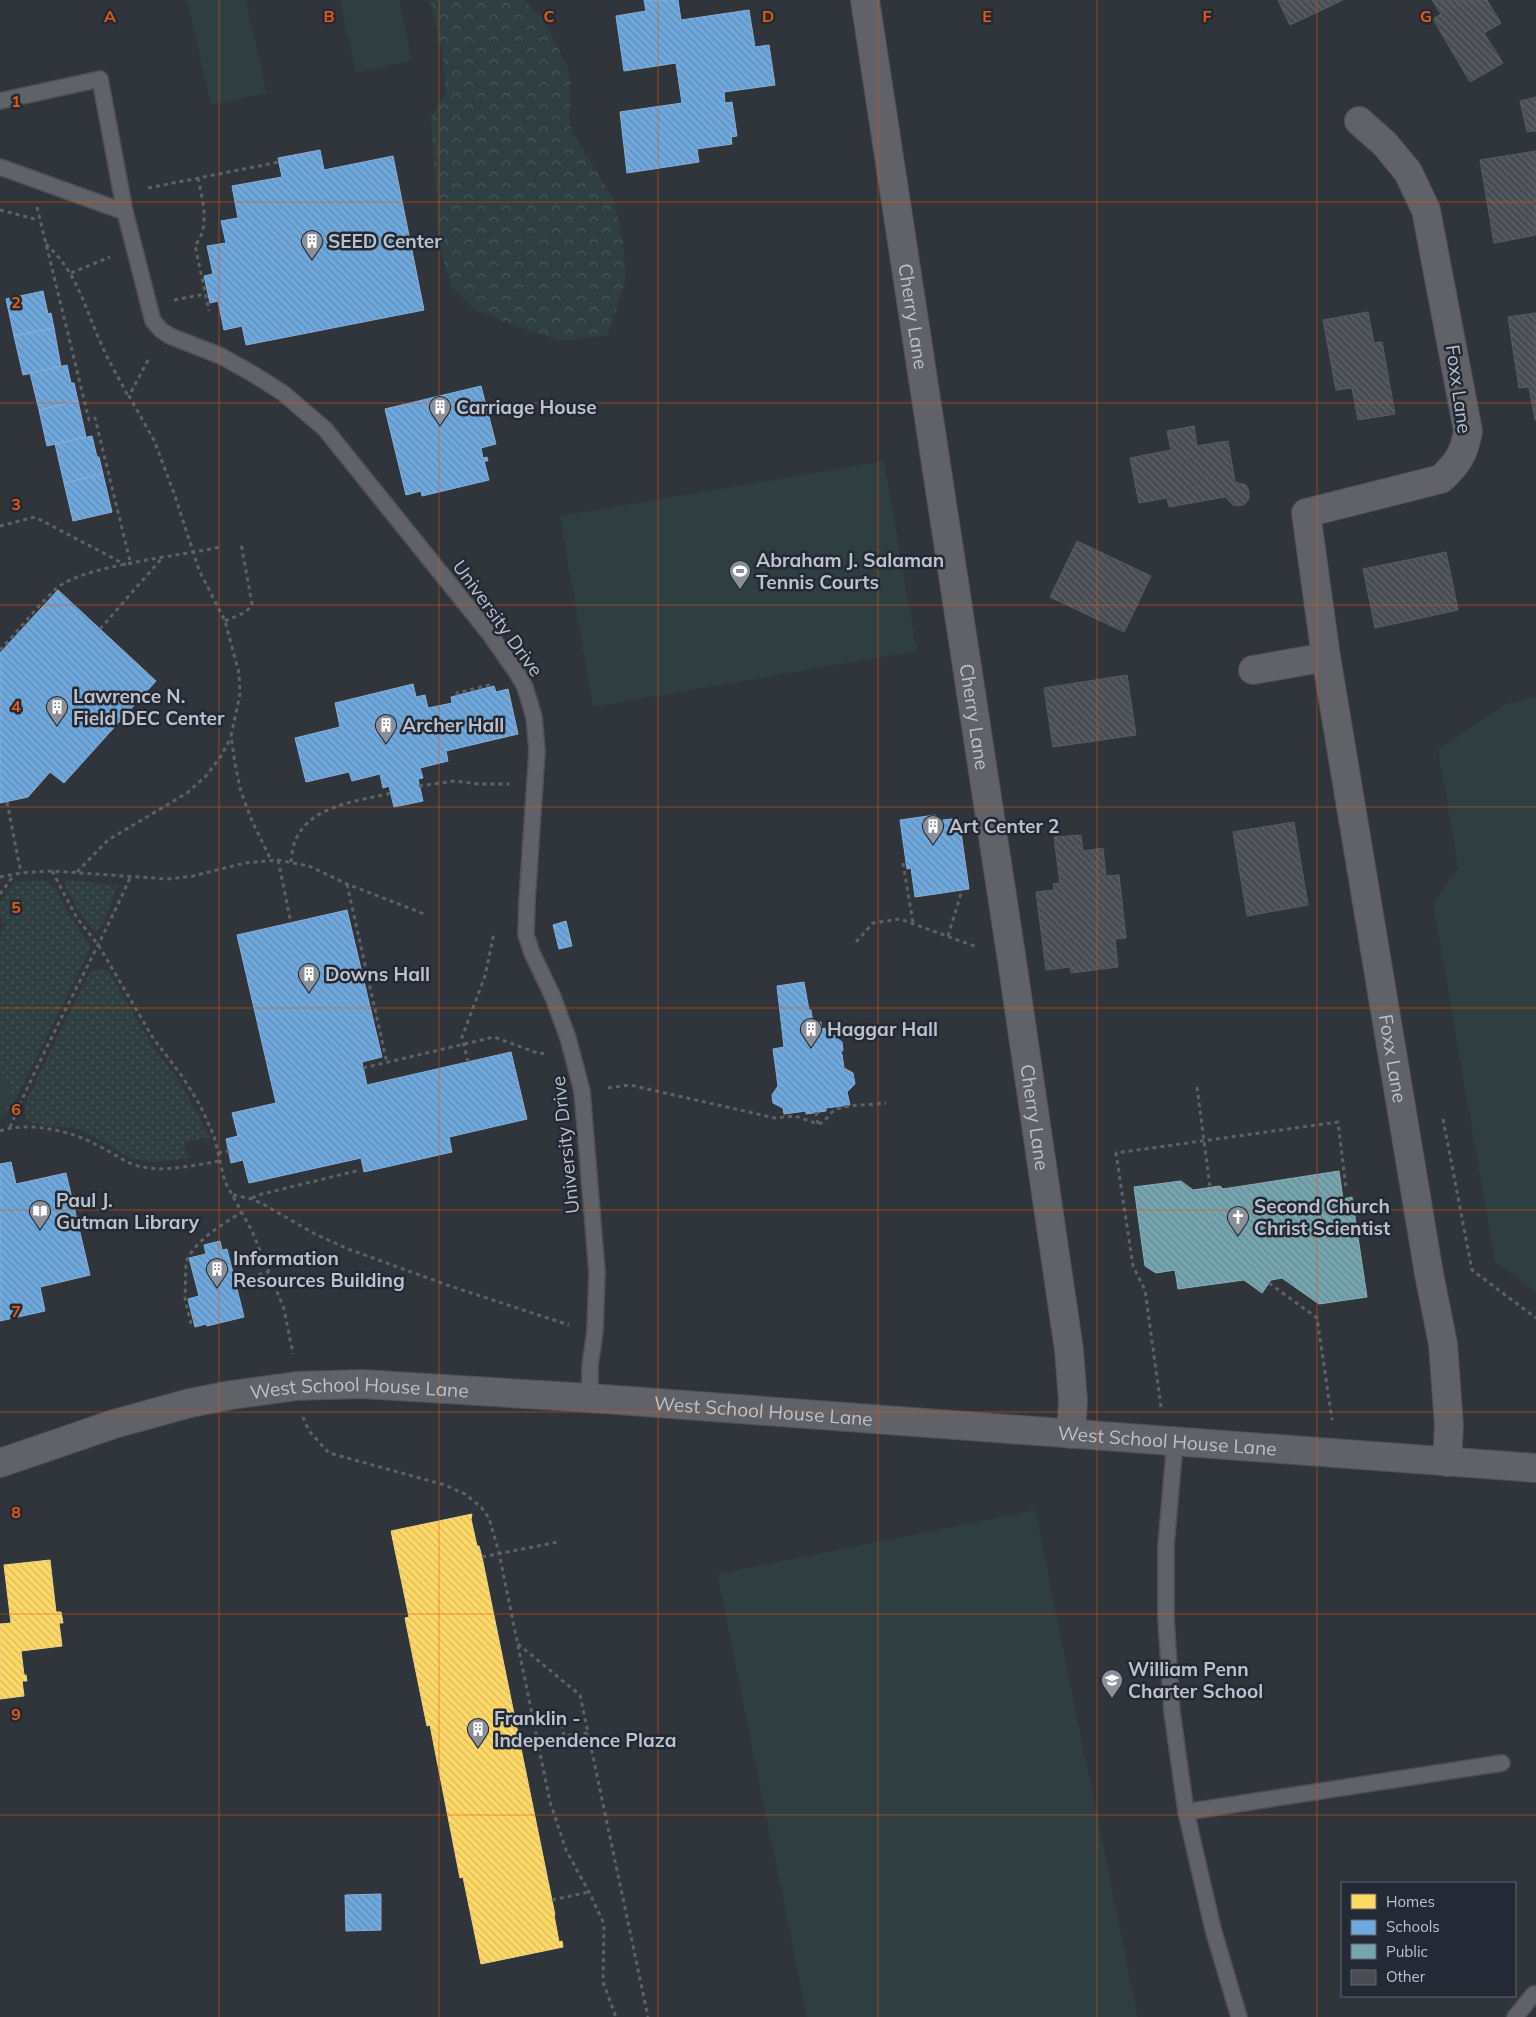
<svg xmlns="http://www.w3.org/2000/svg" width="1536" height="2017" font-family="Mulish,sans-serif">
  <defs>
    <pattern id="grass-dots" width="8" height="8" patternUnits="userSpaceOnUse" patternTransform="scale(1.25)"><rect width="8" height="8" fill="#2e3e41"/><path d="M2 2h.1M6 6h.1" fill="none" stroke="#4a585b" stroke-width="1.8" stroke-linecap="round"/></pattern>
    <pattern id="forest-crowns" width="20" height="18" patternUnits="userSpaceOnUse" patternTransform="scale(1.25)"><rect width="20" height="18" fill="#2e3e41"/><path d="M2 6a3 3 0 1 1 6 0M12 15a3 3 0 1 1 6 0" fill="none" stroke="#4a585b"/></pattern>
    <pattern id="homes-back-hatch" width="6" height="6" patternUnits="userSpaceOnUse" patternTransform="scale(1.25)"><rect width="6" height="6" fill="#ffd966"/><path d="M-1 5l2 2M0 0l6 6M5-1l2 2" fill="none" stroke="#d7b95e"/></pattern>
    <pattern id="schools-back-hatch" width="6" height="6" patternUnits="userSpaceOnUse" patternTransform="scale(1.25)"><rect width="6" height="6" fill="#6fa8dc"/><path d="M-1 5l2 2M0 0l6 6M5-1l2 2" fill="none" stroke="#618cb4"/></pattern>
    <pattern id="public-back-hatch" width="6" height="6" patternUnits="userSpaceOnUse" patternTransform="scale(1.25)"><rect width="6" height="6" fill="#76a5af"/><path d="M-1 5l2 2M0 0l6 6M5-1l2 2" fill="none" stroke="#668a92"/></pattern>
    <pattern id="building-back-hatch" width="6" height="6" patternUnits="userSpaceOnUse" patternTransform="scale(1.25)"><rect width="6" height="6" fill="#494c53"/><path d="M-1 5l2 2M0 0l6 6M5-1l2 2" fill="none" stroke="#61646a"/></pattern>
  </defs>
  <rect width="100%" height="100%" fill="#30343b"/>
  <!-- grass -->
  <g fill="url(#grass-dots)">
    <path d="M 65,880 L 118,885 L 107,914 L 97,933 C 88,929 64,890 65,880 Z"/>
    <path d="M 46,881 L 54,886 L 68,913 L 91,947 L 12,1107 L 0,1122 C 0,1115 5,1113 7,1107 C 9,1095 8,1081 0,1071 L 0,935 L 4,926 L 0,917 L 0,903 L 14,882 Z"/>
    <path d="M 101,968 L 109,972 L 153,1047 L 178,1079 L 210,1137 L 184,1143 L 188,1158 C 169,1161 152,1164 133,1159 C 112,1149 94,1133 71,1128 C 56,1125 37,1130 26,1118 L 24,1110 L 28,1097 L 88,976 L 92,972 Z"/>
  </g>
  <!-- forest -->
  <path fill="url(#forest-crowns)" d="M 430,0 L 523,0 L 546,22 L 571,76 L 570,128 L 613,198 L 623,239 L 626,278 L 608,335 L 563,341 L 521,328 L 476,311 L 450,285 L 440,249 L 431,117 L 446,92 L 442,53 Z"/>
  <!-- garden -->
  <g fill="#2e3e41">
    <path d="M 187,0 L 246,0 L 267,93 L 211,105 Z"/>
    <path d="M 340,0 L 399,0 L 412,60 L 356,73 Z"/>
    <path d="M 884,461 L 917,651 L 593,707 L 560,516 Z"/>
    <path d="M 1536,697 L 1536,1292 L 1495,1262 L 1433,903 L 1458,868 L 1438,750 L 1505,704 Z"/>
    <path d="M 0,1071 C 15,1090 15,1098 0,1117 Z"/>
    <path d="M 1035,1510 L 1138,2017 L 807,2017 L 717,1574 Z"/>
  </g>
  <!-- homes -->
  <g fill="url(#homes-back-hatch)" stroke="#ebd284">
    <path d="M 472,1514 L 471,1519 L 477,1546 L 479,1546 L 482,1557 L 555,1915 L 554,1915 L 559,1942 L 562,1941 L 563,1947 L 481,1964 L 463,1877 L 460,1878 L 430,1725 L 427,1726 L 405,1618 L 409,1617 L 391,1531 Z"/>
    <path d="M 50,1560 L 56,1612 L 61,1612 L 63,1623 L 59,1623 L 62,1646 L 21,1651 L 24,1675 L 26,1675 L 27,1681 L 22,1681 L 24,1696 L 0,1699 L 0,1624 L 11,1623 L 4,1565 Z"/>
  </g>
  <!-- schools -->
  <g fill="url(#schools-back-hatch)" stroke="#86afd7">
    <path d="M 644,0 L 678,0 L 681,20 L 749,10 L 755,47 L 769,45 L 775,85 L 724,92 L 725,103 L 732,102 L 737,136 L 731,137 L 732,144 L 697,149 L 699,162 L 627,173 L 620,112 L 682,103 L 676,63 L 624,71 L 616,16 L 646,11 Z"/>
    <path d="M 320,150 L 324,170 L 393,156 L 424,310 L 246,345 L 242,326 L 224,330 L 218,301 L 210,303 L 204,276 L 213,274 L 207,246 L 226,243 L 221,221 L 238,218 L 232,186 L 282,177 L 278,158 Z"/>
    <path d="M 43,291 L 48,314 L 51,313 L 54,328 L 14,336 L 6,299 Z"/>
    <path d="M 54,328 L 61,367 L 23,375 L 14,336 Z"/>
    <path d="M 67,365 L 71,383 L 74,383 L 78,401 L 39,410 L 30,373 Z"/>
    <path d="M 481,386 L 496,444 L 481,448 L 483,458 L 487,457 L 488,461 L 484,461 L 489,480 L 422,496 L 421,491 L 406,495 L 385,409 Z"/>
    <path d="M 78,401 L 86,437 L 47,446 L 39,410 Z"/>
    <path d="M 92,436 L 97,457 L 99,457 L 103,474 L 64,483 L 55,444 Z"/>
    <path d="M 103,474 L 112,512 L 73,521 L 64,483 Z"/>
    <path d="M 58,590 L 156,681 L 64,783 L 50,772 L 28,797 L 0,803 L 0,653 Z"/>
    <path d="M 413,684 L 416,697 L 425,695 L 428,708 L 452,703 L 451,697 L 494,686 L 496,692 L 508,689 L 518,734 L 446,751 L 448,761 L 420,768 L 423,778 L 418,779 L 423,801 L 394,807 L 389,786 L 383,788 L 380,774 L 352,781 L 349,772 L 306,782 L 295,738 L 340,727 L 335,703 Z"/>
    <path d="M 935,815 L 936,821 L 959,818 L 969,889 L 915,897 L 911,868 L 907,869 L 900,820 Z"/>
    <path d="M 347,910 L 382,1057 L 362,1062 L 367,1085 L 511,1052 L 527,1119 L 449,1137 L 452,1152 L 364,1172 L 361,1158 L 249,1183 L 243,1160 L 231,1163 L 226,1139 L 238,1136 L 232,1113 L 276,1103 L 237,935 Z"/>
    <path d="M 566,921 L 572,946 L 559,949 L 553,925 Z"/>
    <path d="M 804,982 L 809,1010 L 811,1010 L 813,1024 L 821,1022 L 821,1029 L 825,1028 L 827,1037 L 837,1035 L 838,1039 L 842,1042 L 843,1050 L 840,1054 L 842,1054 L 844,1068 L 853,1073 L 855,1084 L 847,1092 L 850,1105 L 826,1108 L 826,1111 L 806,1114 L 806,1111 L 784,1114 L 783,1108 L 773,1103 L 772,1095 L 778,1086 L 773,1049 L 784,1047 L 777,986 Z"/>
    <path d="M 11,1162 L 16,1184 L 66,1173 L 90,1275 L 40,1287 L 45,1311 L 0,1321 L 0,1164 Z"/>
    <path d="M 220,1241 L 222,1250 L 227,1249 L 244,1317 L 207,1326 L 206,1324 L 195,1327 L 188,1299 L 199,1296 L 189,1258 L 206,1254 L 204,1245 Z"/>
    <path d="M 381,1894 L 381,1930 L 346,1931 L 345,1895 Z"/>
  </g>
  <!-- public -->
  <path fill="url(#public-back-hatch)" stroke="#8badb7" d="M 1339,1171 L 1343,1199 L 1352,1197 L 1367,1297 L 1319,1304 L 1282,1278 L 1271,1280 L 1262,1293 L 1244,1280 L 1178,1289 L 1175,1270 L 1156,1273 L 1145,1266 L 1134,1187 L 1181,1181 L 1193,1190 L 1220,1186 L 1223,1189 Z"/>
  <!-- building -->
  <g fill="url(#building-back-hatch)" stroke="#585c62">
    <path d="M 1278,0 L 1343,0 L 1290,25 Z"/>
    <path d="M 1432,0 L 1487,0 L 1501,23 L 1484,33 L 1503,63 L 1470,82 L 1433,19 L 1441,14 Z"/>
    <path d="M 1536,97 L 1536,131 L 1527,132 L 1520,101 Z"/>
    <path d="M 1536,151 L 1536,235 L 1494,243 L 1480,160 Z"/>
    <path d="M 1368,312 L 1374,343 L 1382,342 L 1395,414 L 1358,420 L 1352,388 L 1336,390 L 1323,320 Z"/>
    <path d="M 1536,313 L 1536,420 L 1535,420 L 1529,387 L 1519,388 L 1508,317 Z"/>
    <path d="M 1194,426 L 1197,446 L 1228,441 L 1235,482 L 1246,485 L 1249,491 L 1249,498 L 1245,504 L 1239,506 L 1233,505 L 1225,497 L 1169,507 L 1167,498 L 1139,503 L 1130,458 L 1171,450 L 1167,431 Z"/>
    <path d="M 1077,541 L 1151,576 L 1124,632 L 1050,597 Z"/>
    <path d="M 1446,552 L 1458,610 L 1375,628 L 1363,569 Z"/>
    <path d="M 1127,675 L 1136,735 L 1053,747 L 1044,688 Z"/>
    <path d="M 1294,822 L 1308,905 L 1247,916 L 1233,832 Z"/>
    <path d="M 1081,835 L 1083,851 L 1103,848 L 1106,876 L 1119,875 L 1126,938 L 1115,939 L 1118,967 L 1071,973 L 1070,967 L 1046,970 L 1036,892 L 1054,890 L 1053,884 L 1060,883 L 1054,837 Z"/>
  </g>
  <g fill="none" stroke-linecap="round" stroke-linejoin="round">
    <!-- lane casing -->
    <g stroke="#4e5056" stroke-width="18">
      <g id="lane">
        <path d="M 0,101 L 100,79 L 125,212"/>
        <path d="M 0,167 L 125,212 L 153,321 L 161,330 L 170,336 L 221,356 L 253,374 L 283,393 L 325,429 L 489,633 L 517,673 L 525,687 L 534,717 L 537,751 L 527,901 L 526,935 L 532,953 L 553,997 L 568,1038 L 582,1091 L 597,1272 L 595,1331 L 590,1366 L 590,1398"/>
        <path d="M 1175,1442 L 1166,1545 L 1166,1619 L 1172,1712 L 1186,1812 L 1213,1929 L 1239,2017"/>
        <path d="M 1186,1812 L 1502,1763"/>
        <path d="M 1515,2017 L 1534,1994 L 1536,1996"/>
      </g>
    </g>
    <!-- street casing -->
    <g stroke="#4e5056" stroke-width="30">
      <g id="street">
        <path id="s1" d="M 865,0 L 1012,961 L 1069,1350 L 1073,1401 L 1071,1434"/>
        <path id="s2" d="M 1359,121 L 1385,144 L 1408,172 L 1426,210 L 1468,431 C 1464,454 1458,463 1441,479 L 1306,513 L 1326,657 L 1429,1274 L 1443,1344 L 1449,1426 L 1447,1462"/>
        <path d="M 1253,670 L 1326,657"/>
        <path id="s3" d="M 0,1463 L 114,1424 L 190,1403 L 231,1395 L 297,1386 L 362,1384 L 590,1398 L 1536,1468"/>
      </g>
    </g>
    <!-- path -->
    <g stroke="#5d6266" stroke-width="3" stroke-dasharray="4 4" stroke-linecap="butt">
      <path d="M 198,178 C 202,199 211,227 195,245 L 209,311"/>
      <path d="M 148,188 L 279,162"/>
      <path d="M 37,207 L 89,420 L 95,418 L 131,565"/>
      <path d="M 0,210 L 39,220"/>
      <path d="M 46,244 C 79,274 85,310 103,348 C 110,364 120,380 128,396"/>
      <path d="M 71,273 L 110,257"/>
      <path d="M 174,300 L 205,294"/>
      <path d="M 148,360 L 129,396 L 154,440 L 175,496 L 199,570 L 225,621 L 239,673 L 240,694 L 231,736 L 235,764 L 241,792 L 252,821 L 271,860"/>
      <path d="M 0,526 L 35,517 L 126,565"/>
      <path d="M 225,621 L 246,612 L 252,604 L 241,543"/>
      <path d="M 100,629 L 162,558"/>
      <path d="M 0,650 C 18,631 38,605 57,588 C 84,565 182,556 220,547"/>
      <path d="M 458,695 L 457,693 L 493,684"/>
      <path d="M 419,786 L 455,781 L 478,784 L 509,784"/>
      <path d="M 7,802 L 21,873"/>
      <path d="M 278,860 L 291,923"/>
      <path d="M 291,862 C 292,853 293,843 298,835 C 316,804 360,801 391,793"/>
      <path d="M 903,863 L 913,923"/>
      <path d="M 52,871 L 77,918 L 99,946 L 153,1038 L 182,1076 L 200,1105 L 214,1136 L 225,1182 L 252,1231 L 284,1309 L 293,1354"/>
      <path d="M 77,872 L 108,840 L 187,793 L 206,776 L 221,756 L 231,737"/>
      <path d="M 0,877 L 21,873 L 52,871 L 168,879 L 193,876 L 245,863 L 278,860 L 309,866 L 347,884 L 427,915"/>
      <path d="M 347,884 L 387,1063"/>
      <path d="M 0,894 L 14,875"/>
      <path d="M 948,936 L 962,890"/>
      <path d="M 856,942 L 873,923 L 900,919 L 977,947"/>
      <path d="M 826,1032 L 872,1026"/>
      <path d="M 468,1062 L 462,1037 L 485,976 L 494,933"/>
      <path d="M 363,1068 L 494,1037 L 540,1054 L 544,1053"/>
      <path d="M 1197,1087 L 1210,1187"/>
      <path d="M 608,1088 L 630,1085 L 775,1118 L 795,1116 L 818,1124 C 827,1122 828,1113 837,1109 C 851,1104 871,1105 886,1103"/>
      <path d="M 816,1112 L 818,1124"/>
      <path d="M 1443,1119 L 1472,1270 L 1536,1318"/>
      <path d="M 10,1127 C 46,1042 92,962 130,878"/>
      <path d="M 0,1131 C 28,1121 72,1131 97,1145 C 112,1152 126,1164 142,1167 C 167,1172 195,1165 219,1161"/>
      <path d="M 218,1153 L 229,1151"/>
      <path d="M 233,1195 L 252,1199 L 263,1204 L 315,1234 L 348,1249 L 450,1286 L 569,1325"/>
      <path d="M 252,1198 L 258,1195 L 360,1170"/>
      <path d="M 235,1280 L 269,1272"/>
      <path d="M 1269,1283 L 1317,1318 L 1332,1420"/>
      <path d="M 191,1324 L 185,1299 L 186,1262 C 195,1240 223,1224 242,1212"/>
      <path d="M 1161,1407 L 1145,1290 L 1133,1266 L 1116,1153 L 1338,1122 L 1346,1188"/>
      <path d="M 303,1417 L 309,1431 L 329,1453 L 445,1485 L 465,1494 L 481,1507 L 489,1518 L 499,1553 L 550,1802 L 566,1850 L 589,1892 L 604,1924 L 603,1982 L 616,2017"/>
      <path d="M 482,1557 L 558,1542"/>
      <path d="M 518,1644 L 580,1695 L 648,2017"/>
      <path d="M 515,1720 L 532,1718"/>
      <path d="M 534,1725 L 560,1719 L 564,1736 L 588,1733"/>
      <path d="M 552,1900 L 589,1892"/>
    </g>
    <!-- lane -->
    <use href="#lane" stroke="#606268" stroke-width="15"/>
    <!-- street -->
    <use href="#street" stroke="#606268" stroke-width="28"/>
  </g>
  <!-- grid -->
  <path fill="none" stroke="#e8590c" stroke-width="1" stroke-opacity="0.55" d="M 219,0 L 219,2017M 439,0 L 439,2017M 658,0 L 658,2017M 878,0 L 878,2017M 1097,0 L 1097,2017M 1317,0 L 1317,2017M 0,202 L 1536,202M 0,403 L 1536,403M 0,605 L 1536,605M 0,807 L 1536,807M 0,1008 L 1536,1008M 0,1210 L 1536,1210M 0,1412 L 1536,1412M 0,1614 L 1536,1614M 0,1815 L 1536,1815"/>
  <!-- icons -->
  <defs>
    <g id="building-pin" transform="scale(1.125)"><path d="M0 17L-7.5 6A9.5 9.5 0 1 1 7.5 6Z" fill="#8a8f98" stroke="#232a36"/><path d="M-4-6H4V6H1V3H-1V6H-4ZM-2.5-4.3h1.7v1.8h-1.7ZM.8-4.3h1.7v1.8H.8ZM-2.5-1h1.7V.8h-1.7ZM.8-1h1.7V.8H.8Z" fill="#fff"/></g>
    <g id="stadium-pin" transform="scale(1.125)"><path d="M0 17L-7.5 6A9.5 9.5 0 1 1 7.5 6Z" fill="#8a8f98" stroke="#232a36"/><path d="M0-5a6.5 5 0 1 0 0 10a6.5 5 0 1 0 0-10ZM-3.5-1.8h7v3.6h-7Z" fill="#fff"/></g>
    <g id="library-pin" transform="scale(1.125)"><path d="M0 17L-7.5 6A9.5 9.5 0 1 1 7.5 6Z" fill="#8a8f98" stroke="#232a36"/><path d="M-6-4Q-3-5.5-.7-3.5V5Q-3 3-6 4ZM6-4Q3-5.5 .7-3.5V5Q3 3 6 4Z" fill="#fff"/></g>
    <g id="church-pin" transform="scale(1.125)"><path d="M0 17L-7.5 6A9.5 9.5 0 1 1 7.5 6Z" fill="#8a8f98" stroke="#232a36"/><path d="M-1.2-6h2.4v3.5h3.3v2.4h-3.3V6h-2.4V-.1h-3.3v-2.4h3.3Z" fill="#fff"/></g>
    <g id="school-pin" transform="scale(1.125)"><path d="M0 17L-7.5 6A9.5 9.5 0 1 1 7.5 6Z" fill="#8a8f98" stroke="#232a36"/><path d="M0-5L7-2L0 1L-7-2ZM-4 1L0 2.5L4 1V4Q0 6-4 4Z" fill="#fff"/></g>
  </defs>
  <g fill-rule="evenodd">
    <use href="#building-pin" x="312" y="241"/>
    <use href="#building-pin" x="440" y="407"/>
    <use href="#stadium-pin" x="740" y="571"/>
    <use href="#building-pin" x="57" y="707"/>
    <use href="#building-pin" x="386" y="725"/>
    <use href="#building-pin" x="933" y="826"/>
    <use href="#building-pin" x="309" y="974"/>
    <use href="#building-pin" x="811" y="1029"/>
    <use href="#library-pin" x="40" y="1211"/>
    <use href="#church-pin" x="1238" y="1217"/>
    <use href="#building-pin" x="217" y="1269"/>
    <use href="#school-pin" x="1112" y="1680"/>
    <use href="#building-pin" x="478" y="1729"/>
  </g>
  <g text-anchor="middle" stroke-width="5" stroke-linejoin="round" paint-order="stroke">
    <!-- poi labels -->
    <g font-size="19" font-weight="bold" fill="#bbc0ca" stroke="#232a36" text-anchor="start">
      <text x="328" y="248">SEED Center</text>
      <text x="456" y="414">Carriage House</text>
      <text x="756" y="567">Abraham J. Salaman<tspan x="756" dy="22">Tennis Courts</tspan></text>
      <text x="73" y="703">Lawrence N.<tspan x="73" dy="22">Field DEC Center</tspan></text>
      <text x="402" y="732">Archer Hall</text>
      <text x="949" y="833">Art Center 2</text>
      <text x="325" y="981">Downs Hall</text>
      <text x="827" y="1036">Haggar Hall</text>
      <text x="56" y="1207">Paul J.<tspan x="56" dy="22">Gutman Library</tspan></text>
      <text x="1254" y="1213">Second Church<tspan x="1254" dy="22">Christ Scientist</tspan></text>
      <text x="233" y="1265">Information<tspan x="233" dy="22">Resources Building</tspan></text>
      <text x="1128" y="1676">William Penn<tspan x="1128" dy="22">Charter School</tspan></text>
      <text x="494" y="1725">Franklin -<tspan x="494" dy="22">Independence Plaza</tspan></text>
    </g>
    <!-- street labels -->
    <g font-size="19" fill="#bbc0ca" stroke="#232a36">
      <text dy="7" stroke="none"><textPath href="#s1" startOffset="320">Cherry Lane</textPath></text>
      <text transform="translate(1459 389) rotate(82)" y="7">Foxx Lane</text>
      <text transform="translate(498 618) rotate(54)" y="7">University Drive</text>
      <text dy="7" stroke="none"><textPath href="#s1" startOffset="725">Cherry Lane</textPath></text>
      <text dy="7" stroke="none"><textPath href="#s2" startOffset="1086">Foxx Lane</textPath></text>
      <text dy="7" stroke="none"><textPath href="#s1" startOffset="1130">Cherry Lane</textPath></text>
      <text transform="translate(565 1145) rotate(-96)" y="7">University Drive</text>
      <text dy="7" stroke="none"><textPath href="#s3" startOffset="370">West School House Lane</textPath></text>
      <text dy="7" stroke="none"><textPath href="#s3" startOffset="775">West School House Lane</textPath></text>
      <text dy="7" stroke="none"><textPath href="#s3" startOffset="1180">West School House Lane</textPath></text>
    </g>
  </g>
  <g font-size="16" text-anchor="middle" font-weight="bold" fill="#e8590c" stroke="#232a36" stroke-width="5" stroke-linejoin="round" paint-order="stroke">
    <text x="110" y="22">A</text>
    <text x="329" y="22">B</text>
    <text x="549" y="22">C</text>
    <text x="768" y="22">D</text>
    <text x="987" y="22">E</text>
    <text x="1207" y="22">F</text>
    <text x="1426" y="22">G</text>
    <text x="16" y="107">1</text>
    <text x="16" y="308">2</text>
    <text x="16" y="510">3</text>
    <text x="16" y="712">4</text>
    <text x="16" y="913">5</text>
    <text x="16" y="1115">6</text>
    <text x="16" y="1317">7</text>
    <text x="16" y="1518">8</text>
    <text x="16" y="1720">9</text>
  </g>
  <!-- legend -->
  <rect x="1341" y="1882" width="175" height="115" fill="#232a36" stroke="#606671"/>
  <rect x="1351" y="1894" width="25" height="15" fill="#ffd966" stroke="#606671"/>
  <text x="1386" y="1907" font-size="15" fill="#bbc0ca">Homes</text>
  <rect x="1351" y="1920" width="25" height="15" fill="#6fa8dc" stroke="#606671"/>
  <text x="1386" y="1932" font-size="15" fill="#bbc0ca">Schools</text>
  <rect x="1351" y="1944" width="25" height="15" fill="#76a5af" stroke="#606671"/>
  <text x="1386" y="1957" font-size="15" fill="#bbc0ca">Public</text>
  <rect x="1351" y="1970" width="25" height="15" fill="#494c53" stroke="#606671"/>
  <text x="1386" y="1982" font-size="15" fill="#bbc0ca">Other</text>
</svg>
